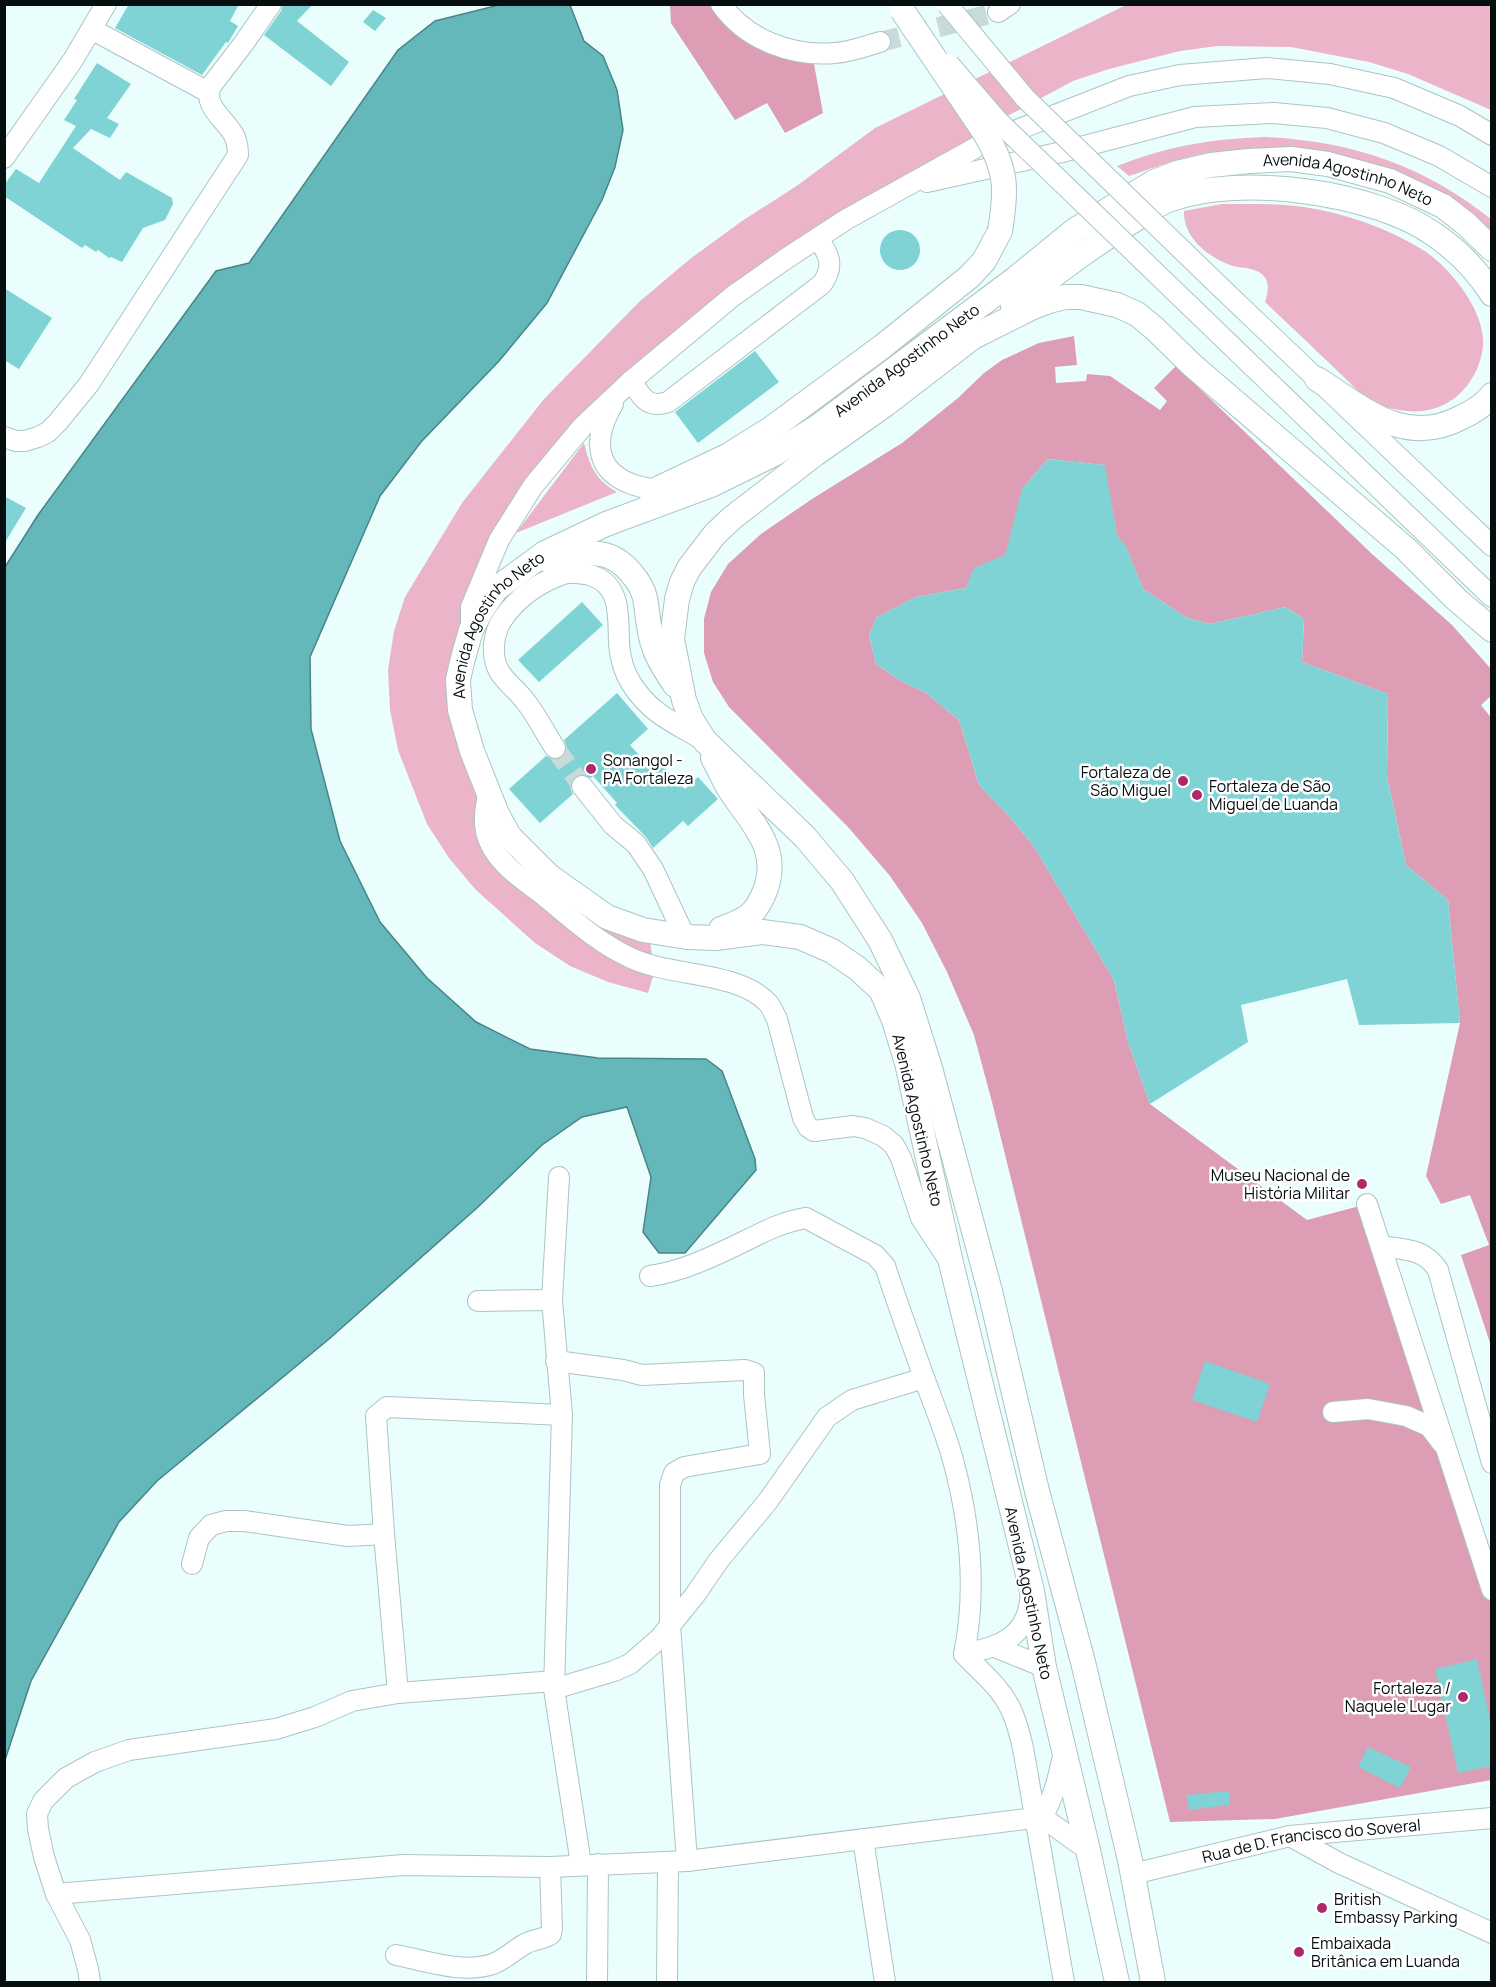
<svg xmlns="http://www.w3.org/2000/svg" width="1496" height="1987" font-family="Manrope,sans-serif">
  <rect width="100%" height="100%" fill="#eafefe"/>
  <!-- green -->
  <g fill="#ebb4c8">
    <path d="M 1126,5 L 1491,5 L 1491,110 L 1408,74 L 1369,62 L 1291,47 L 1217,46 L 1180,51 L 1109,69 L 1073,81 L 998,121 L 907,187 L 847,219 L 630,383 L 516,511 L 461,662 L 480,770 L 549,876 L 649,931 L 654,973 L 648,993 L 608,982 L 570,966 L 535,943 L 475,889 L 449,858 L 427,824 L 398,750 L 390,710 L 388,670 L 394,631 L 405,597 L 462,503 L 544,399 L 639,302 L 690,259 L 742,221 L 798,185 L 875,128 Z"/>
    <path d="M 1265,137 C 1351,141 1423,165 1491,219 L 1491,238 L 1469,217 L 1266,149 L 1205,153 L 1176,160 L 1129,176 L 1117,166 C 1169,146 1210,139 1265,137 Z"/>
    <path d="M 1222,204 C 1249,204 1277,203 1304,207 C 1345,213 1387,228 1423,250 C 1450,267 1486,312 1483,346 C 1480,376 1458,405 1428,410 C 1410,414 1391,409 1374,403 C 1364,400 1355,387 1347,380 C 1320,354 1292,328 1265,302 C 1270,287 1270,274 1251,269 C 1245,267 1239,268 1233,266 C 1209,258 1183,238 1184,211 Z"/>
    <path d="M 584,443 C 590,467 596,480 617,492 L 516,533 Z"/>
  </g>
  <!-- forest -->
  <g fill="#dd9db4">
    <path d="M 670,5 L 721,5 L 744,27 L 812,53 L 823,113 L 785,133 L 767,103 L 735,120 L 671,23 Z"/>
    <path d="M 1074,336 L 1077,365 L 1055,367 L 1056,383 L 1086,381 L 1087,374 L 1110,376 L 1160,410 L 1167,401 L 1154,388 L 1176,366 L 1372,554 L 1452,625 L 1491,669 L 1491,696 L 1481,705 L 1492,719 L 1491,1346 L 1461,1255 L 1489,1245 L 1470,1195 L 1441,1204 L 1426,1176 L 1460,1023 L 1448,900 L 1406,865 L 1387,777 L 1388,694 L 1302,662 L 1304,619 L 1286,607 L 1210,624 L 1187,618 L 1143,589 L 1125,545 L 1117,536 L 1104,465 L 1048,459 L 1022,489 L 1018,534 L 1002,561 L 975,568 L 966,588 L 916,597 L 877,617 L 869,635 L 876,664 L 901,681 L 926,693 L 959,720 L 979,785 L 1007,814 L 1033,845 L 1114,980 L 1128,1042 L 1150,1104 L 1307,1220 L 1367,1204 L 1491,1590 L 1491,1780 L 1275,1819 L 1170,1822 L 992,1102 L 974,1035 L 947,972 L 922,923 L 890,876 L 848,827 L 729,707 L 713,682 L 704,653 L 704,619 L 711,592 L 728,564 L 761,534 L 812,499 L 902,443 L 958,398 L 984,373 L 1002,360 L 1039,343 Z"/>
  </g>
  <!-- water -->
  <path fill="#65b8ba" stroke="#488587" stroke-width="1.5" d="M 503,4 L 570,5 L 584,41 L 603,56 L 617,90 L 623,130 L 615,167 L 602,200 L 547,303 L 499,361 L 421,442 L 380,496 L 310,657 L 311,729 L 340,841 L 380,922 L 427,978 L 476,1022 L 530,1049 L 598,1058 L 706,1059 L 722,1071 L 755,1159 L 756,1170 L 685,1253 L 659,1253 L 643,1232 L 651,1177 L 627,1107 L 582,1117 L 542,1145 L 478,1207 L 329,1339 L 157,1481 L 119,1522 L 31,1681 L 5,1760 L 5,567 L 38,515 L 216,271 L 249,263 L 398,50 L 435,21 Z"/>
  <!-- building -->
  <g fill="#7fd3d5">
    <path d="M 129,4 L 239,4 L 230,21 L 238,26 L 228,43 L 226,42 L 202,75 L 115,28 Z"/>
    <path d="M 283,4 L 313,4 L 297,21 L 349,62 L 331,86 L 264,35 L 281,11 Z"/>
    <path d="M 373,10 L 386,18 L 375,31 L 363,22 Z"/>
    <path d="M 97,63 L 131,84 L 107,118 L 119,124 L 110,138 L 91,129 L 73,148 L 120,180 L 126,172 L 172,198 L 173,204 L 165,220 L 143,228 L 122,262 L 111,257 L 109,258 L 98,250 L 96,252 L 85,245 L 82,248 L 4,196 L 4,185 L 16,169 L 39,183 L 76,126 L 64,120 L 77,100 L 74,99 Z"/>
    <circle cx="900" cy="250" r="20"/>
    <path d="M 4,288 L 52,318 L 19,369 L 4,360 Z"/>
    <path d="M 755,351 L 779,382 L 698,443 L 675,412 Z"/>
    <path d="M 1048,459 L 1105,465 L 1117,536 L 1125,544 L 1143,589 L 1187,618 L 1210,624 L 1286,607 L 1304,619 L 1302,662 L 1388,694 L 1387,777 L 1406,865 L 1448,900 L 1460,1023 L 1359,1025 L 1347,979 L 1241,1005 L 1248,1042 L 1150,1104 L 1128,1042 L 1114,980 L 1033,845 L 1007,814 L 979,785 L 959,720 L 926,693 L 901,681 L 876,664 L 869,635 L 877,617 L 916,597 L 966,588 L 974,568 L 1005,555 L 1022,489 Z"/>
    <path d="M 4,496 L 26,508 L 4,544 Z"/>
    <path d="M 582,602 L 603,625 L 539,682 L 518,660 Z"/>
    <path d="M 617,693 L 648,729 L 630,745 L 655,773 L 663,766 L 685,789 L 698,777 L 718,799 L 688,826 L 683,821 L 653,848 L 646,837 L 615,805 L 617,803 L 593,776 L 591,778 L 581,774 L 574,777 L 570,787 L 573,794 L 540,823 L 509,789 L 546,756 L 555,760 L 562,758 L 567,748 L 564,740 Z"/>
    <path d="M 1205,1361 L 1270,1384 L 1257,1422 L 1192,1400 Z"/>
    <path d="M 1477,1659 L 1491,1725 L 1491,1766 L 1458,1773 L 1435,1669 Z"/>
    <path d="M 1368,1747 L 1411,1767 L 1400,1788 L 1358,1767 Z"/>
    <path d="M 1229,1791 L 1229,1805 L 1189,1810 L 1186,1795 Z"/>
  </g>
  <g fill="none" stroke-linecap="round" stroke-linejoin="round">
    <!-- minor-tunnel -->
    <g stroke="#c8dada" stroke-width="20" stroke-dasharray="20 10" stroke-linecap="butt">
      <path d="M 880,42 L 998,12"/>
      <path d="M 555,748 L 582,786"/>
    </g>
    <!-- minor casing -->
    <g stroke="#acc4c4" stroke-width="22">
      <g id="minor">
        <path d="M 721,4 C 746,40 793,57 835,53 C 850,52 866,46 880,42"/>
        <path d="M 998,12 L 1010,4"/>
        <path d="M 93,30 L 208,92"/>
        <path d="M 4,158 L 73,60 L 106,4"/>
        <path d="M 927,182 L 1062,152 L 1195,117 L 1274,113 L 1327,118 L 1384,133 L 1439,156 L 1492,187"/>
        <path d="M 1215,282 L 1492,546"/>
        <path d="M 1190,306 L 1492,597"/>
        <path d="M 631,381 C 642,397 647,409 668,402 L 822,284 C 835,265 829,255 818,238"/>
        <path d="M 613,404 C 595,434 592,468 629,483 C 637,487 648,488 657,490"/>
        <path d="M 4,437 L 16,441 L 25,441 L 38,437 L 48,432 L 58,422 L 89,384 L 238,155 C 238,146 237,139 232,132 C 222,117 203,105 211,86 L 244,43 L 271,4"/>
        <path d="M 471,625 L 471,607 L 499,540 L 533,486 L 583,426 L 631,381 L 733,296 L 787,258 L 847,219 L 984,143 L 1129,86 L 1180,75 L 1267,68 L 1330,74 L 1394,88 L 1460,116 L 1492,135"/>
        <path d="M 555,748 C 545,733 537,716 526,702 C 510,681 492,676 494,645 C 495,636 497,627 502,620 C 516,598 540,582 563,574 C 572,571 580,573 590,575 C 622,584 618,617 619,644 C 620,656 624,672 631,683 C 650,714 675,723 705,741"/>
        <path d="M 582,786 L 613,825 L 636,844 L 653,869 L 685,937"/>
        <path d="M 489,790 C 485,810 481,828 492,847 C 503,867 525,881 542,894 C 570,917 598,943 631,958 C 671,977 738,971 768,1003 C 772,1008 774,1014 777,1019 L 803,1118 L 808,1127 L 814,1131 L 853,1126 L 865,1128 L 883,1136 L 894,1145 L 901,1158 L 921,1218 L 948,1259"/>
        <path d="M 559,1177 L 552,1300 L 562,1415 L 554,1689 L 581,1864"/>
        <path d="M 1367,1204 L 1492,1590"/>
        <path d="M 1381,1246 C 1405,1250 1424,1248 1438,1270 L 1492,1463"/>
        <path d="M 650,1276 C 684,1271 714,1256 745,1241 C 765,1231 785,1221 806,1218 L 875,1255 L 885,1266 C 898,1305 912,1344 926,1383 C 935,1408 946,1434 953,1460 C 970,1523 977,1590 964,1654"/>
        <path d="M 478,1301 L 552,1300"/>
        <path d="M 556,1361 L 623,1370 L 642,1375 L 745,1370 L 754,1373 L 754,1395 L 760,1454 L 684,1467 L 674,1473 L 670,1485 L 670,1625 L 687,1861"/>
        <path d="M 1333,1412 L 1368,1409 L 1406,1416 L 1429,1426 L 1442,1443"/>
        <path d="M 192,1564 L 199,1538 L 211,1525 L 226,1521 L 244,1521 L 348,1536 L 384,1534"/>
        <path d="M 995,1647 L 1044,1667"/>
        <path d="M 964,1654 C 975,1666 987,1676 997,1688 C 1012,1705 1018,1726 1023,1748 L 1064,1982"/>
        <path d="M 964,1654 C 988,1649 1016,1643 1026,1617 C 1029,1610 1030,1602 1031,1594"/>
        <path d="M 554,1689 L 614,1671 L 630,1664 L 660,1638 L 695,1595 L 719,1560 L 768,1501 L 827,1417 L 852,1400 L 924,1378"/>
        <path d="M 398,1693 L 384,1534 L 376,1416 L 387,1407 L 562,1415"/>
        <path d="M 1042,1817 C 1055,1796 1059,1774 1064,1751"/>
        <path d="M 1290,1836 L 1339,1863 L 1492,1933"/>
        <path d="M 863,1839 L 885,1982"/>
        <path id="s1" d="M 1133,1874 L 1290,1836 L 1492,1818"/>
        <path d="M 56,1894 L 403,1865 L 550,1867 L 687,1861 L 1042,1817 L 1088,1850"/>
        <path d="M 396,1955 C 427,1961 462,1974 493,1964 C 504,1960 514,1950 525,1944 C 533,1939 543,1940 551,1934 L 552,1928 L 550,1867"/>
        <path d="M 90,1982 L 88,1969 L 80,1940 L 56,1894 L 44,1857 L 38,1829 L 37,1814 L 43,1801 L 66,1778 L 95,1762 L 129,1750 L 276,1729 L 315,1717 L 352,1701 L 398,1693 L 555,1681"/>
        <path d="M 597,1982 L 598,1864"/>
        <path d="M 667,1982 L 668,1863"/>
      </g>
    </g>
    <!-- major casing -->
    <g stroke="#acc4c4" stroke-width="26">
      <g id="major">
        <path d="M 1013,306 C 1054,275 1092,245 1136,219 C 1147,212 1159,203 1171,199 C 1241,174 1375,192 1435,235 C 1458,251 1477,270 1492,294"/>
        <path d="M 1317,379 C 1363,408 1405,448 1462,417 C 1473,412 1484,405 1492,395"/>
        <path d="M 651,492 L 729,455 L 772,428 L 883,346 L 969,277 L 984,261 L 1000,231"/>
        <path d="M 551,562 C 582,552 609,545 632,574 C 638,581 643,589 645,598 C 648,613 648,629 653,644 C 657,659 667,672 675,685"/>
        <path d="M 713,758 C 718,767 723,778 728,787 C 749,821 782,847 765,891 C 755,916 746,920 721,929"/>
        <path id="s2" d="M 1117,1982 L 1088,1850 L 1044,1667 L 1032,1591 L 951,1263 L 907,1063 L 894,1020 L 881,990 L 857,968 L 832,951 L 800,937 L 762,932 L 715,938 L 687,937 L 643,930 L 607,917 L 549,876 L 509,836 L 497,814 L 472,751 L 460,710 L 458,680 L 462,662 L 471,630 L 481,611 L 496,589 L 545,553 L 606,524 L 711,485 L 774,454 L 816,428 L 1015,279 L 1075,230 L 1154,182 L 1177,173 L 1211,165 L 1249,161 L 1291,159 L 1328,164 L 1390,181 L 1443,206 L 1465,223 L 1492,249"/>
        <path d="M 1153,1982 L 1130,1860 L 1083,1662 L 1037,1491 L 990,1291 L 930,1068 L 908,998 L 880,940 L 842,881 L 805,837 L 705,741 L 691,719 L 684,700 L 672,639 L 677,599 L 682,582 L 689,568 L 715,534 L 732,518 L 815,454 L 886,404 L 973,337 L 1033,307 L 1049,301 L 1065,297 L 1081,297 L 1117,305 L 1137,314 L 1154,328 L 1192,365 L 1406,549 L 1457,600 L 1492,630"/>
      </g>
    </g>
    <!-- minor -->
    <use href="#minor" stroke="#fff" stroke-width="20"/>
    <!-- major -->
    <use href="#major" stroke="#fff" stroke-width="24"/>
    <!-- minor-bridge casing -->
    <g stroke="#acc4c4" stroke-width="22" stroke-linecap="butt">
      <g id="minor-bridge">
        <path d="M 947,4 L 1025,98 L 1215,282"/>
        <path d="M 949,64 L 998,121 L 1190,306"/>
      </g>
    </g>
    <!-- major-bridge casing -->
    <g stroke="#acc4c4" stroke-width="26" stroke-linecap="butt">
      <path id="major-bridge" d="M 902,10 L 985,133 C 1007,170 1007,189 1000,231"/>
    </g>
    <!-- minor-bridge -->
    <use href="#minor-bridge" stroke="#fff" stroke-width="20"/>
    <!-- major-bridge -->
    <use href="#major-bridge" stroke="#fff" stroke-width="24"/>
  </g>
  <!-- markers -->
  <g fill="#af286b" stroke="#fff" stroke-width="2">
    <circle cx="591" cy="769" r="6"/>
    <circle cx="1183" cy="781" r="6"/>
    <circle cx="1197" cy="795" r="6"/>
    <circle cx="1362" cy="1184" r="6"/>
    <circle cx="1463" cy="1697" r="6"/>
    <circle cx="1322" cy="1908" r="6"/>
    <circle cx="1299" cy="1952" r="6"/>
  </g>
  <g text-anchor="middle" stroke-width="5" stroke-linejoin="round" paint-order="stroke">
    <!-- street labels -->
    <g font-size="16" fill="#060e0f" stroke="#fff">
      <text dy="6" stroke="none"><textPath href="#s2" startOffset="2686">Avenida Agostinho Neto</textPath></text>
      <text dy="6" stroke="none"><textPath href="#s2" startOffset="2181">Avenida Agostinho Neto</textPath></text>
      <text dy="6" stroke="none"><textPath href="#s2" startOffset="1677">Avenida Agostinho Neto</textPath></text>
      <text transform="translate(918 1120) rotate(77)" y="6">Avenida Agostinho Neto</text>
      <text transform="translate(1029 1593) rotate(78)" y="6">Avenida Agostinho Neto</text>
      <text dy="6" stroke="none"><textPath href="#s1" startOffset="182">Rua de D. Francisco do Soveral</textPath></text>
    </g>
    <!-- poi labels -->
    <g font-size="16" fill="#060e0f" stroke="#fff" text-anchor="start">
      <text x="603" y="766">Sonangol -<tspan x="603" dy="18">PA Fortaleza</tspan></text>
      <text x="1171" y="778" text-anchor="end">Fortaleza de<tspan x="1171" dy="18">São Miguel</tspan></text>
      <text x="1209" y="792">Fortaleza de São<tspan x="1209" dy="18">Miguel de Luanda</tspan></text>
      <text x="1350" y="1181" text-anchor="end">Museu Nacional de<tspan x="1350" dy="18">História Militar</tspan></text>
      <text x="1451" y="1694" text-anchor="end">Fortaleza /<tspan x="1451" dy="18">Naquele Lugar</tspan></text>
      <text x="1334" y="1905">British<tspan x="1334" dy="18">Embassy Parking</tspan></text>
      <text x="1311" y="1949">Embaixada<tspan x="1311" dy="18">Britânica em Luanda</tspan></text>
    </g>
  </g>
  <!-- border -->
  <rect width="1496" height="1987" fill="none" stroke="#060e0f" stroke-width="12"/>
</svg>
